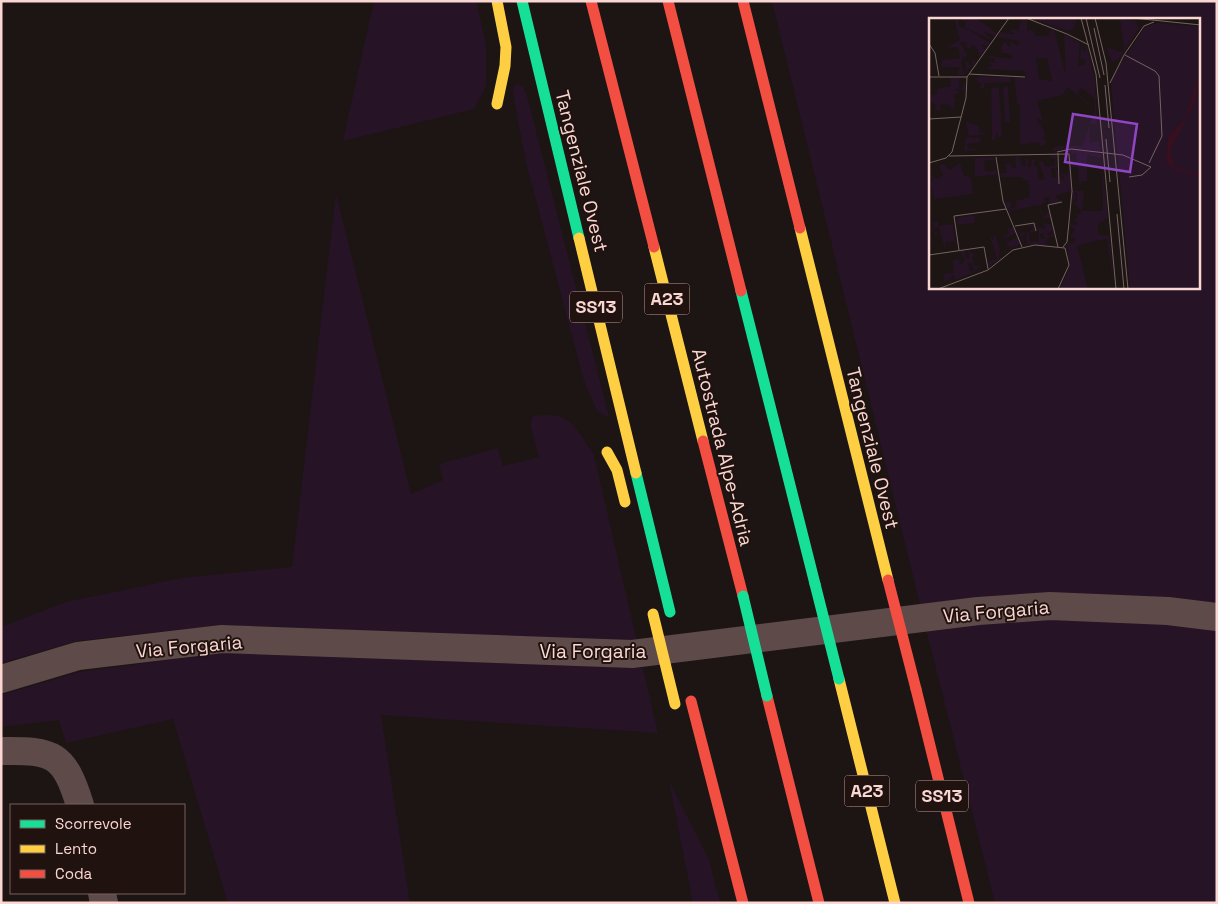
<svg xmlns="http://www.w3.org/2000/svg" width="1218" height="904" font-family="'Space Grotesk',sans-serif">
  <rect width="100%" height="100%" fill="#1c1513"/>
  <!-- green -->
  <g fill="#271326" fill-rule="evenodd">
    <path d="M 374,1 L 476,1 L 486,45 L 486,86 L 474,109 L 343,141 Z"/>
    <path d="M 772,1 L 1217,1 L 1217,903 L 995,903 L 929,641 ZM 930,19 L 1199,19 L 1199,288 L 930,288 Z"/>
    <path d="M 517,84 L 523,86 L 527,96 L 609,417 L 597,411 L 584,381 L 526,162 L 514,100 L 513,88 Z"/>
    <path d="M 336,194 L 411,494 L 443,480 L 439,464 L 498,448 L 503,466 L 539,457 L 530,424 L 533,416 C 543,415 555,414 564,418 C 575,423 587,445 594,455 L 637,642 L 221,625 L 77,641 L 1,663 L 1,627 L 66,602 L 182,578 L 292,567 Z"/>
    <path d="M 220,653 L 643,668 L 658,733 L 381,715 L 410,903 L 228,903 L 173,719 L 66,743 L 59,720 L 1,727 L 1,695 L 79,672 Z"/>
    <path d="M 669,781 L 709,860 L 720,903 L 693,903 Z"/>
  </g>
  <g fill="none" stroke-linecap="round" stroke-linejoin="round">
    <!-- street -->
    <g stroke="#5d4a49" stroke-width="28">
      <path d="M 1,679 L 78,656 L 222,639 L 632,654 L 978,611 L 1050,606 L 1168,611 L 1217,617"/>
      <path d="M 1,751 C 54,750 64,754 80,805"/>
      <path d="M 102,893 L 104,903"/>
    </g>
    <!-- fast -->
    <g stroke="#16e098" stroke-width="11">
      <path d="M 522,1 L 579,238"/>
      <path d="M 741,291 L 815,584"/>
      <path d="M 636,473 L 670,612"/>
    </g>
    <!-- slow -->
    <g stroke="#ffcf43" stroke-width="11">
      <path d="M 497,1 L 506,47 L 505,66 L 497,104"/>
      <path d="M 800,228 L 888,580"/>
      <path d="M 579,238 L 636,473"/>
      <path d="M 654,247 L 703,441"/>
      <path d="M 607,452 L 617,470 L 625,502"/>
      <path d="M 839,679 L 895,903"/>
    </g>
    <!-- jam -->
    <g stroke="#f24e42" stroke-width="11">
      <path d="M 591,1 L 654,247"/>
      <path d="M 668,1 L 741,291"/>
      <path d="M 743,1 L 800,228"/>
      <path d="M 703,441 L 743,596"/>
      <path d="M 916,689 L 969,903"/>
      <path d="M 767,696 L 819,903"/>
      <path d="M 691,701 L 743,903"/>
    </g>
    <!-- fast-bridge -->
    <g stroke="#16e098" stroke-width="11">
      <path d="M 815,584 L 839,679"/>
      <path d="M 743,596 L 767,696"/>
    </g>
    <!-- slow-bridge -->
    <path stroke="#ffcf43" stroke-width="11" d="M 653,614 L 675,704"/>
    <!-- jam-bridge -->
    <path stroke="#f24e42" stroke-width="11" d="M 888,580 L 916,689"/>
  </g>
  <g text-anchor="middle" stroke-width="4" stroke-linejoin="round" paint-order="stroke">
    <!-- shield labels -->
    <g fill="#20120f" stroke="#b99c98" stroke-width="1">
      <rect x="644.5" y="283.5" width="45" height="31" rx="4"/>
      <rect x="570" y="291.5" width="52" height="31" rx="4"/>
      <rect x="844.5" y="775.5" width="45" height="31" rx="4"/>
      <rect x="916" y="780.5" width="52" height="31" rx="4"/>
    </g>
    <g font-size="18" font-weight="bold" fill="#fbd7d3">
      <text x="667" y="305">A23</text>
      <text x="596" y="313">SS13</text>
      <text x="867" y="797">A23</text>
      <text x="942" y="802">SS13</text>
    </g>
    <!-- street labels -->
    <g font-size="19" fill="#fbd7d3" stroke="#20120f">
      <text transform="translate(582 171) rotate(76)" y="7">Tangenziale Ovest</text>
      <text transform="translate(723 447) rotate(76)" y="7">Autostrada Alpe-Adria</text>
      <text transform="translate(873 448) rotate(76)" y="7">Tangenziale Ovest</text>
      <text transform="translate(996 611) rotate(-5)" y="7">Via Forgaria</text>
      <text transform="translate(189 646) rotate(-5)" y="7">Via Forgaria</text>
      <text x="593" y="658">Via Forgaria</text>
    </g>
  </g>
  <!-- overview -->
  <g transform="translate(929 18)">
    <rect width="271" height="271" fill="#1c1513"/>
    <path d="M 25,0 L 30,3 L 29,7 L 62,23 L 47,17 L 61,25 L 58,28 L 52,26 L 56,32 L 51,38 L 47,29 L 43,27 L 41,31 L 37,29 L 38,25 L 31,24 L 38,38 L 34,39 L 32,45 L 34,54 L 38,52 L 36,42 L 42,48 L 44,43 L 40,42 L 48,43 L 34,57 L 28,57 L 31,49 L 12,49 L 13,42 L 31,40 L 29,29 L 22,29 L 20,32 L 20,28 L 31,22 ZM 29,0 L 47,0 L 68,15 L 66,18 L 54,13 L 63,22 L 35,9 L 37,4 ZM 93,0 L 98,2 L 98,13 L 104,12 L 107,18 L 120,18 L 122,11 L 125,12 L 137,57 L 135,16 L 151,25 L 149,48 L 156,46 L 156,42 L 151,41 L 152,30 L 156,35 L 157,25 L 166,62 L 168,106 L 161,106 L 166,92 L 139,69 L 133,77 L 108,83 L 114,104 L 108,100 L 109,105 L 115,107 L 110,108 L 114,109 L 116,118 L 113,122 L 118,122 L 116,127 L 110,128 L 110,124 L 91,127 L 91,86 L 88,86 L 85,59 L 97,60 L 96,53 L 57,51 L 63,47 L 59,45 L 66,45 L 66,40 L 61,41 L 61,38 L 83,41 L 83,36 L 73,35 L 72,29 L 76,23 L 81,30 L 81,24 L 89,28 L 90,23 L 69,19 L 71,15 L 86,16 L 82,13 L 83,10 L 89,13 ZM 118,40 L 123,63 L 110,61 L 107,41 ZM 152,69 L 166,81 L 166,91 L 148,75 ZM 112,0 L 148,0 L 145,10 L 139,13 L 109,3 ZM 191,1 L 206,3 L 210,10 L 191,40 L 183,44 L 177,29 L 193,34 L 195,31 ZM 229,5 L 271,9 L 271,271 L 201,271 L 182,67 L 185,56 L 216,9 ZM 48,59 L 81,59 L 82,64 L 55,65 L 55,70 L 51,70 L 53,66 L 48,64 ZM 21,60 L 31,60 L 30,70 L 33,71 L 36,63 L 36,76 L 35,72 L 26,71 L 31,75 L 24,77 L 27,81 L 24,92 L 20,87 L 11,86 L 12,92 L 8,93 L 6,86 L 0,83 L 0,72 L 3,77 L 8,76 L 8,71 L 22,68 ZM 79,68 L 81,104 L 76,104 L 74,69 ZM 70,69 L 73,119 L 69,119 L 68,114 L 66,122 L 63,122 L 62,70 ZM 37,104 L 50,108 L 51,115 L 57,115 L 58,120 L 56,116 L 40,118 ZM 160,109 L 161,125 L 170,123 L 172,135 L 142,130 L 124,133 L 123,130 L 131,128 L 154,128 ZM 37,119 L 51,120 L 51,124 L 38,126 L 39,131 L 46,130 L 46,132 L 35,132 ZM 150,132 L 172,137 L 172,140 L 158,137 L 158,163 L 143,165 L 150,163 L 149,149 L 142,149 L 142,145 L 148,147 L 147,136 L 131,134 ZM 122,136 L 127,136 L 128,150 L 122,150 L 123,160 L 127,159 L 127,153 L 124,151 L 128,151 L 130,168 L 131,160 L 136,162 L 131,155 L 138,157 L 141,144 L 142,173 L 126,178 L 133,183 L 119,186 L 121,179 L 115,179 L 116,184 L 111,188 L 115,199 L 120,194 L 121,200 L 114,201 L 110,187 L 80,193 L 76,184 L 82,184 L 81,191 L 88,189 L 86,183 L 101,179 L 99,162 L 94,162 L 93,159 L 72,159 L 71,155 L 78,155 L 76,146 L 83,145 L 82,150 L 87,150 L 86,139 L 91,139 L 93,148 L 97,148 L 96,141 L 99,141 L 99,149 L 102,149 L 103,138 L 103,142 L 107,141 L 104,147 L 108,148 L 110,162 L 116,161 L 109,143 L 115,144 L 116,149 L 126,147 L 126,140 L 122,140 ZM 46,140 L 65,140 L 67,147 L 64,142 L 56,142 L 55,150 L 58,154 L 67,152 L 68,157 L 46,158 ZM 173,143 L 179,199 L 169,207 L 170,217 L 180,218 L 185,271 L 178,221 L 148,227 L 159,271 L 131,271 L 141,247 L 138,226 L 146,224 L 145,219 L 140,220 L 146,212 L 141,208 L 141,204 L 146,208 L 148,204 L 142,200 L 148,201 L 148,194 L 151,197 L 152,193 L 145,185 L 148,183 L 148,174 L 145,174 L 147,180 L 143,183 L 143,173 L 155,173 L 153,193 L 174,193 ZM 31,145 L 35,158 L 42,159 L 44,176 L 5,181 L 0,159 L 4,165 L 3,158 L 8,161 L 14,157 L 10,147 L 15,146 L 20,152 ZM 45,197 L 46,205 L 29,207 L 28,200 ZM 120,202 L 124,212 L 117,216 L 122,218 L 124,213 L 125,218 L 118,220 L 118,226 L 114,215 L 111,216 L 112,221 L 116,220 L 116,228 L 98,226 L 97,216 L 94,217 L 95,225 L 88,209 L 91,214 L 97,215 L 104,212 L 103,208 L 96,208 L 104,206 L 106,214 L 100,215 L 101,224 L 110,224 L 109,208 L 116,211 L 115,205 L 121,206 ZM 4,204 L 9,204 L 10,208 L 24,206 L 27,231 L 25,223 L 16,225 L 16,232 L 10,209 L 5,210 L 6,215 L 10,217 L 5,217 ZM 85,209 L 87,215 L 77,219 L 78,224 L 89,219 L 91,226 L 78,234 L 84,228 L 79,229 L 75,218 L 80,215 L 78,210 ZM 60,215 L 64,222 L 66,215 L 71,231 L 70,241 L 59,250 L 60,243 L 68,241 ZM 38,232 L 47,237 L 43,239 L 46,248 L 52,247 L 48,252 L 45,253 L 43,245 L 39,245 L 40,252 L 45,254 L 26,262 L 26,257 L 23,258 L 20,263 L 25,262 L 20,265 L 19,261 L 15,263 L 14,256 L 25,255 L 24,242 L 30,241 L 31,247 L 36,242 L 31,233 L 36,233 L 37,241 L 41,239 Z" fill="#271326" fill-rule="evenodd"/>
    <path d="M 271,54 L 266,84 L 241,132 L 245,149 L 271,157 L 271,159 L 247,152 L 237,144 L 239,120 L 256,101 Z" fill="#370f1d"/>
    <path fill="none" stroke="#756360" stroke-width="1" d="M 97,0 L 138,16M 152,0 L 167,56 L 187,271M 157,0 L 171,60M 166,0 L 177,45 L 199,271M 204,0 L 272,7M 165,10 L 175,57M 138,16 L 160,27M 0,26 L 6,35 L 10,58M 195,37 L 215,8 L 225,4M 196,37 L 226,53 L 230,58 L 233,118 L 220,145M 40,56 L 96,59M 0,59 L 38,59M 181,65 L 195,37M 176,67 L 180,110M 0,101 L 32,99M 177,121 L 181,164M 128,134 L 142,131 L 194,137 L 222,149 L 213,157 L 200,159M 129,135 L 130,166M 20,138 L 140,136 L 143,173 L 138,224 L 134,229M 67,139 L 74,183 L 93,229M 0,145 L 17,140 L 23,134 L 37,80 L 38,59 L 80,0M 188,196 L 195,271M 86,208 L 105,205 L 107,213M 129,229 L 119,187 L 133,184M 30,232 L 25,198 L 77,191M 0,237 L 55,229 L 59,251M 9,271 L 59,252 L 84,232 L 106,227 L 136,230 L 140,247 L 129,271"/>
    <path fill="#8e46c2" fill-opacity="0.15" stroke="#8e46c2" stroke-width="2.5" d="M 144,96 L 208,106 L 201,154 L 136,144 Z"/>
    <rect width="271" height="271" fill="none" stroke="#fbd7d3" stroke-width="2.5"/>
  </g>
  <!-- border -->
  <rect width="1218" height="904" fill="none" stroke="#fbd7d3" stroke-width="5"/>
  <!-- legend -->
  <rect x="10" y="804" width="175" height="90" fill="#20120f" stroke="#78615d"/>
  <rect x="20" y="820" width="25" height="8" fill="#16e098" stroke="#78615d"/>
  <text x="55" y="829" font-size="15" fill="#fbd7d3">Scorrevole</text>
  <rect x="20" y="845" width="25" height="8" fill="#ffcf43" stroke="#78615d"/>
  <text x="55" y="854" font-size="15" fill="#fbd7d3">Lento</text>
  <rect x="20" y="870" width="25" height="8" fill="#f24e42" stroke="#78615d"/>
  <text x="55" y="879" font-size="15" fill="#fbd7d3">Coda</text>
</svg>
